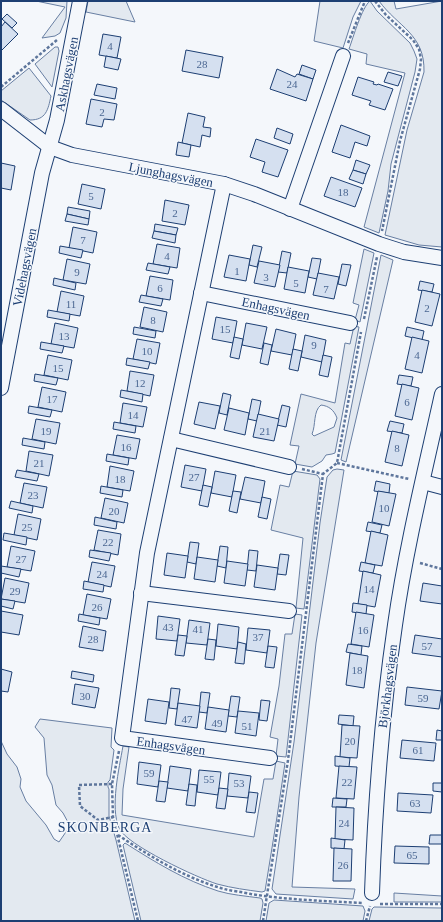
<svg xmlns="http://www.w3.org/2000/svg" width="443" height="922" font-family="Georgia,serif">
  <rect width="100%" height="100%" fill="#f4f7fb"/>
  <!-- green -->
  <g fill="#e3e9f0" stroke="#687fa3" fill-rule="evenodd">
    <path d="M 36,1 L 67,1 L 66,18 L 60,33 L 55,36 L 42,38 L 65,7 Z"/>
    <path d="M 88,1 L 126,1 L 135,22 L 86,12 Z"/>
    <path d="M 320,1 L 361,1 L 353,17 L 343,48 L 314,41 Z"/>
    <path d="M 370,1 L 377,11 L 410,43 L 414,51 L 417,59 L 415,72 L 391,164 L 388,191 L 379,233 L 364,227 L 405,73 L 366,64 L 367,54 L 349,49 C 353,38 362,7 370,1 Z"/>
    <path d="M 379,1 L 394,1 L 396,9 L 442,1 L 442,247 L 419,245 L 385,235 L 407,130 L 424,72 C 425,34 398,27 379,1 Z"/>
    <path d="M 55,47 L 58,47 L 59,51 L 52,87 L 35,64 Z"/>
    <path d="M 29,68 L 51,96 C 48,110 46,120 30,120 L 1,100 L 1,91 Z"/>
    <path d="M 364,249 L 374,253 L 360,322 L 355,320 L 359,305 L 353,303 Z"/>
    <path d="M 381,255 L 393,260 L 346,462 L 341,460 Z"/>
    <path d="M 354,326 L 359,327 L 335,453 L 332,454 L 326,455 L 322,461 L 312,467 L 295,464 L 299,446 L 290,445 L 301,394 L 335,403 L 345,343 L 350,344 ZM 321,405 C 329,406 334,410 337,418 L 334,427 L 314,436 L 312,434 C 316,425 313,411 321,405 Z"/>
    <path d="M 337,469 L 344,470 L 316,643 L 299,797 L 292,887 L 355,889 L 353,899 L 276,894 L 272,889 L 294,742 L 320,523 L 327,477 L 333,470 Z"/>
    <path d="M 293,471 L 317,475 L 320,479 L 304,609 L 296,608 L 303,538 L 271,530 L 280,485 L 289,487 Z"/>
    <path d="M 295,614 L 302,615 L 286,757 L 276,756 L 278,739 L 270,737 L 279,686 L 285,634 L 292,634 Z"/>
    <path d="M 40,719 L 112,728 L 111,747 L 114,750 L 110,780 L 108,782 L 108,787 L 109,789 L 109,816 L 116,840 L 135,921 L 1,921 L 1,741 L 7,754 L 17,767 L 21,779 L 20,787 L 26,801 L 46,825 L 54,839 L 59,842 L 70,826 L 63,813 L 56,805 L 52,785 L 47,775 L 44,738 L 35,727 Z"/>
    <path d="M 123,746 L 129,747 L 123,789 L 122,815 L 254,837 L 264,779 L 273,779 L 276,761 L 285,763 L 277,817 L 265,891 L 262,892 C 247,890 232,888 217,884 C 198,878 126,845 119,828 C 110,807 119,769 123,746 Z"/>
    <path d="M 125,843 C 155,862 184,880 218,891 C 231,895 246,896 260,898 L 262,899 L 263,903 L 260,921 L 141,921 L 123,845 Z"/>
    <path d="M 394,893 L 442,896 L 442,902 L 394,902 Z"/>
    <path d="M 274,900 L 363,906 L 365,911 L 363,921 L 266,921 L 269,903 Z"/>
    <path d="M 374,907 L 442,908 L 442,921 L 369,921 L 372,909 Z"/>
  </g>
  <!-- building -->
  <g fill="#d5e0f0" stroke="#1d3f73">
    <path d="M 7,14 L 17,23 L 12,28 L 2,19 Z"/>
    <path d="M 5,22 L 18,34 L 2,50 L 1,49 L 1,27 Z"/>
    <path d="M 103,34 L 121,37 L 117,58 L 99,55 Z"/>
    <path d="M 186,50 L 223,57 L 219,78 L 182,71 Z"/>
    <path d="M 106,56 L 121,59 L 118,70 L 104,67 Z"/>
    <path d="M 302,65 L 316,70 L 313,79 L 299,74 Z"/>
    <path d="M 277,69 L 295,77 L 297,74 L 313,79 L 306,101 L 270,89 Z"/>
    <path d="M 388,72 L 402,76 L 398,86 L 384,82 Z"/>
    <path d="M 358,77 L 374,82 L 373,84 L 377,85 L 378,84 L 393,89 L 385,110 L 369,105 L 371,101 L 352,95 Z"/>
    <path d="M 97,84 L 117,88 L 115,99 L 94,95 Z"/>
    <path d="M 91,99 L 117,104 L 114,120 L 104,119 L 102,127 L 86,124 Z"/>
    <path d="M 188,113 L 205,117 L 203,127 L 211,128 L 210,137 L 202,135 L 200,147 L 182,143 Z"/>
    <path d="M 341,125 L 370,136 L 367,146 L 355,142 L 350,158 L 332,152 Z"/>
    <path d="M 277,128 L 293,134 L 290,144 L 274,138 Z"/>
    <path d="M 256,139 L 288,150 L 278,177 L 262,172 L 265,162 L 250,157 Z"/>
    <path d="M 178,142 L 191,145 L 189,157 L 176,155 Z"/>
    <path d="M 356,160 L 370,165 L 366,174 L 353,170 Z"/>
    <path d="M 1,163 L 15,166 L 11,190 L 1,188 Z"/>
    <path d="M 353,170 L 366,174 L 363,184 L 349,179 Z"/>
    <path d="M 331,177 L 362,188 L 355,207 L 324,196 Z"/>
    <path d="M 82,184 L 105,189 L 101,209 L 78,204 Z"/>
    <path d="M 165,200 L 189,205 L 185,225 L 162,221 Z"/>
    <path d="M 68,207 L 90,211 L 89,219 L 67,214 Z"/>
    <path d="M 67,214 L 89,219 L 88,225 L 65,221 Z"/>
    <path d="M 155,224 L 178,228 L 176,235 L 154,231 Z"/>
    <path d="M 73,227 L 97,232 L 93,253 L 69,248 Z"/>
    <path d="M 154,231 L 176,235 L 175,243 L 152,238 Z"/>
    <path d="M 157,244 L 180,248 L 177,268 L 153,264 Z"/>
    <path d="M 253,245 L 262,247 L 257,267 L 249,265 Z"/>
    <path d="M 60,246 L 83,250 L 81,258 L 59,253 Z"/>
    <path d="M 282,251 L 291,253 L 287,273 L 278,272 Z"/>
    <path d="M 229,255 L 250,259 L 246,281 L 224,277 Z"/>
    <path d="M 312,258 L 321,259 L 317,279 L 308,277 Z"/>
    <path d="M 67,259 L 90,264 L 86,284 L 63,280 Z"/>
    <path d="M 259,261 L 280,265 L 275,287 L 254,283 Z"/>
    <path d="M 148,263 L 170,267 L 168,274 L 146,270 Z"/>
    <path d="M 342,264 L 351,265 L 346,286 L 338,284 Z"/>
    <path d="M 288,267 L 309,271 L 305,293 L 284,289 Z"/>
    <path d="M 318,273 L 339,277 L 334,299 L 313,295 Z"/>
    <path d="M 150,276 L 173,280 L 170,300 L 146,296 Z"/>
    <path d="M 54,278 L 76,283 L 75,290 L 53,285 Z"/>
    <path d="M 420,281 L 434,284 L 432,292 L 418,290 Z"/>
    <path d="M 422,290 L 440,294 L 432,326 L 415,322 Z"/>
    <path d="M 61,291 L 84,296 L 80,316 L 57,312 Z"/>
    <path d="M 141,295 L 163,299 L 161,306 L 139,302 Z"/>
    <path d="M 144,307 L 167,312 L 163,332 L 140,327 Z"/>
    <path d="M 48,310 L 70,314 L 69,321 L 47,317 Z"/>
    <path d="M 216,317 L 237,321 L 233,343 L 212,339 Z"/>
    <path d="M 55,323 L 78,328 L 74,348 L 51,344 Z"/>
    <path d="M 246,323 L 267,327 L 262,349 L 242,345 Z"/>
    <path d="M 134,327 L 156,331 L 155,338 L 133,334 Z"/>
    <path d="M 407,327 L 424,331 L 422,340 L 405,336 Z"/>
    <path d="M 276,329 L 296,334 L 292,355 L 271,351 Z"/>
    <path d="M 305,335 L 326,340 L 322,362 L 301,357 Z"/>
    <path d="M 234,337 L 243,339 L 239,359 L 230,357 Z"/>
    <path d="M 412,337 L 429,341 L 422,373 L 405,369 Z"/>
    <path d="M 137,339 L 160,343 L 156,364 L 133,359 Z"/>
    <path d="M 41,342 L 64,346 L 62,353 L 40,349 Z"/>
    <path d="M 264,343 L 272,345 L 268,365 L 260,363 Z"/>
    <path d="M 293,349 L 302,351 L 298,371 L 289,369 Z"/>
    <path d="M 48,355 L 72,360 L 68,380 L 44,375 Z"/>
    <path d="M 323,355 L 332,357 L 328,377 L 319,375 Z"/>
    <path d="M 127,358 L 150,362 L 148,369 L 126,365 Z"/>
    <path d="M 130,371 L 154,375 L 150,396 L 127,391 Z"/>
    <path d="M 35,374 L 58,378 L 56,385 L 34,381 Z"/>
    <path d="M 399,375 L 413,377 L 411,386 L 397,384 Z"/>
    <path d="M 402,384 L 419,388 L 412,420 L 395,416 Z"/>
    <path d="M 42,387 L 66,392 L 62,412 L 38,407 Z"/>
    <path d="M 121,390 L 143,394 L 142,402 L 120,397 Z"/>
    <path d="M 223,393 L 231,395 L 227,415 L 219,413 Z"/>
    <path d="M 252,399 L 261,401 L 257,421 L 248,419 Z"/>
    <path d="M 199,402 L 220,406 L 215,429 L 194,424 Z"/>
    <path d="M 123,403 L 147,407 L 143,427 L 120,423 Z"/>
    <path d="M 282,405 L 290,407 L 286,427 L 277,425 Z"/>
    <path d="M 29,406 L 52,410 L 50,417 L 28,413 Z"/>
    <path d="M 229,408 L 249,413 L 245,435 L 224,430 Z"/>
    <path d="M 258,414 L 279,419 L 274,441 L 253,437 Z"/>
    <path d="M 36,419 L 60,423 L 56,444 L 32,439 Z"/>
    <path d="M 390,421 L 404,424 L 402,433 L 387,431 Z"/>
    <path d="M 114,422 L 136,426 L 135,433 L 113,429 Z"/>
    <path d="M 392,431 L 409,435 L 402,466 L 385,462 Z"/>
    <path d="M 117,435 L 140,439 L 136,459 L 113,455 Z"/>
    <path d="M 23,438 L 45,442 L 44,449 L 22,445 Z"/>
    <path d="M 29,451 L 53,455 L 49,476 L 26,471 Z"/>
    <path d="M 107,454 L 129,458 L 128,465 L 106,461 Z"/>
    <path d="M 185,465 L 206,469 L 202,491 L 181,487 Z"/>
    <path d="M 110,466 L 134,471 L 130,491 L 107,487 Z"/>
    <path d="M 17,470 L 39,474 L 37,481 L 15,477 Z"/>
    <path d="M 215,471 L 236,475 L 232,497 L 211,493 Z"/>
    <path d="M 245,477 L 265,481 L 261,503 L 240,499 Z"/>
    <path d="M 376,481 L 390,484 L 389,493 L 374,491 Z"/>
    <path d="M 24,483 L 47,487 L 43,508 L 20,503 Z"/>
    <path d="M 203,485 L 212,487 L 208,507 L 199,505 Z"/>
    <path d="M 101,486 L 123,490 L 122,497 L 100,493 Z"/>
    <path d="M 233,491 L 241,492 L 237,513 L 229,511 Z"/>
    <path d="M 378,491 L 396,494 L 389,526 L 372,522 Z"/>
    <path d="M 262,497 L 271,499 L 267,519 L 258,517 Z"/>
    <path d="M 105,498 L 128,503 L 124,523 L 101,518 Z"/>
    <path d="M 11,501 L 33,506 L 32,513 L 9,508 Z"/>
    <path d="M 18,514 L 41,519 L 37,540 L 14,535 Z"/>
    <path d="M 95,517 L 117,522 L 116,529 L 94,525 Z"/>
    <path d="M 368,522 L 382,525 L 380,533 L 366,531 Z"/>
    <path d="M 98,530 L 121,534 L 118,555 L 94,550 Z"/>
    <path d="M 371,531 L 388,535 L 382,566 L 365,563 Z"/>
    <path d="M 4,533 L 27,537 L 26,545 L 3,540 Z"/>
    <path d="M 190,542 L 199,543 L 196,564 L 187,562 Z"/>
    <path d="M 11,546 L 35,551 L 31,571 L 7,567 Z"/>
    <path d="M 220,546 L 228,547 L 226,568 L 217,566 Z"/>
    <path d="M 90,550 L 111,553 L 109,561 L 89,557 Z"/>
    <path d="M 249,550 L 258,551 L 256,571 L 247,570 Z"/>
    <path d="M 167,553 L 188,556 L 185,578 L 164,575 Z"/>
    <path d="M 280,554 L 289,555 L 286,575 L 277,574 Z"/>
    <path d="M 197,557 L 218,560 L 215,582 L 194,579 Z"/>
    <path d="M 227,561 L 248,564 L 245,586 L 224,583 Z"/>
    <path d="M 92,562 L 115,566 L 111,587 L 88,582 Z"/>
    <path d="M 361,562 L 375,565 L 373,573 L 359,571 Z"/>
    <path d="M 257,565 L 278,568 L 275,590 L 254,587 Z"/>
    <path d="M 1,566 L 21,569 L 19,577 L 1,573 Z"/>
    <path d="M 363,571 L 381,575 L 375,607 L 358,604 Z"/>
    <path d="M 5,578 L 29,583 L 25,603 L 1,599 Z"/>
    <path d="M 84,581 L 104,585 L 103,592 L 83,589 Z"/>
    <path d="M 423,583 L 442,586 L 442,604 L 420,601 Z"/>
    <path d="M 87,594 L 111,599 L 107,619 L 83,615 Z"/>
    <path d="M 1,599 L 15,601 L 13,609 L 1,606 Z"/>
    <path d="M 353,603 L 367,605 L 366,614 L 352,612 Z"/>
    <path d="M 1,611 L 23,615 L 19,635 L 1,632 Z"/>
    <path d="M 356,612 L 374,615 L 369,647 L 351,644 Z"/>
    <path d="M 79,614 L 100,618 L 99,625 L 78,621 Z"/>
    <path d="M 158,616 L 180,619 L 177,641 L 156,639 Z"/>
    <path d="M 189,620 L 210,623 L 207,645 L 186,643 Z"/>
    <path d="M 218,624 L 239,627 L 237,649 L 216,646 Z"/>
    <path d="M 83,626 L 106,631 L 103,651 L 79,647 Z"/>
    <path d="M 248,628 L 270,630 L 267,653 L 246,650 Z"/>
    <path d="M 178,635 L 187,636 L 184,656 L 175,655 Z"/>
    <path d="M 415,635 L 442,639 L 442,657 L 412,653 Z"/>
    <path d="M 208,639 L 216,640 L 214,660 L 205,659 Z"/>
    <path d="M 238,642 L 246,644 L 244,664 L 235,663 Z"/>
    <path d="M 348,644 L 362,646 L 361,655 L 346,652 Z"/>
    <path d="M 268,646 L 277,647 L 274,668 L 265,667 Z"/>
    <path d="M 350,653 L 368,656 L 364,688 L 346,685 Z"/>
    <path d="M 1,669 L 12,672 L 8,692 L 1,691 Z"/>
    <path d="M 72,671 L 94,675 L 93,682 L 71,678 Z"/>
    <path d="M 75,684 L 99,688 L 95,708 L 72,704 Z"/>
    <path d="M 407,687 L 442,691 L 439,709 L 405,705 Z"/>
    <path d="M 171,688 L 180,689 L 177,709 L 169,708 Z"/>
    <path d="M 201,692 L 210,693 L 207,713 L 199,712 Z"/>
    <path d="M 231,696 L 240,697 L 237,717 L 228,716 Z"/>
    <path d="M 148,699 L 169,702 L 166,724 L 145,721 Z"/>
    <path d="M 261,700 L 270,701 L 267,721 L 259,720 Z"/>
    <path d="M 178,703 L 200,706 L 197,728 L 175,725 Z"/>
    <path d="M 208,707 L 229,710 L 226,732 L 205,729 Z"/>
    <path d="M 238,711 L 259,713 L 256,736 L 235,733 Z"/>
    <path d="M 339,715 L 354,716 L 353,726 L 338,724 Z"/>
    <path d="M 342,725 L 360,726 L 357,758 L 340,757 Z"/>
    <path d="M 437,730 L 442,731 L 442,740 L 436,740 Z"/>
    <path d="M 402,740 L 436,743 L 434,761 L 400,758 Z"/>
    <path d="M 335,756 L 350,758 L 349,767 L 335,766 Z"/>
    <path d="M 139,762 L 161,765 L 158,787 L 137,784 Z"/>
    <path d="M 170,766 L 191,769 L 188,791 L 167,788 Z"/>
    <path d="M 339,766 L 357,767 L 354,799 L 336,798 Z"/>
    <path d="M 199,770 L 221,772 L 218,795 L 197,792 Z"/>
    <path d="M 229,773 L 251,776 L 248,798 L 227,796 Z"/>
    <path d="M 159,781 L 168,782 L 165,802 L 156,801 Z"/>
    <path d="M 433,783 L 442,783 L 442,792 L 433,791 Z"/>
    <path d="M 189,784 L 197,785 L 195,806 L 186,805 Z"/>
    <path d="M 219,788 L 228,789 L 225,809 L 216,808 Z"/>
    <path d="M 249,792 L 258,793 L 255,813 L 246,812 Z"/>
    <path d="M 398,793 L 433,795 L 431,813 L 397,811 Z"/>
    <path d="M 333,798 L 347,799 L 346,807 L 332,807 Z"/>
    <path d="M 336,807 L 354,808 L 353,840 L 335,839 Z"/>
    <path d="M 430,835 L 442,835 L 442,844 L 429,844 Z"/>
    <path d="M 331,838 L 345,840 L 344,849 L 331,848 Z"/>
    <path d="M 395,846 L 429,847 L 429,864 L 394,863 Z"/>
    <path d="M 334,848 L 352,849 L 351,881 L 333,881 Z"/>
  </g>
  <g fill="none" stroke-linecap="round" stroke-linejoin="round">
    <!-- street casing -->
    <g stroke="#1d3f73" stroke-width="16">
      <g id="street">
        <path d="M 1,109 L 50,147 L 72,155 L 224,184 L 254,194 L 379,244 L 404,252 L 442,258"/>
        <path d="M 224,184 L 147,553 L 122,738 L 270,758"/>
        <path d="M 290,209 L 343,56"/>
        <path d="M 201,293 L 350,323"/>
        <path d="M 1,388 L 42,173 L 57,120 L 80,1"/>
        <path d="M 171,439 L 289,467"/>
        <path d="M 423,482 L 442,487"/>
        <path d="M 141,593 L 289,611"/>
        <path d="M 372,893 C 375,804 382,714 395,625 C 406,547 425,471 442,394"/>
      </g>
    </g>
    <!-- path -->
    <g stroke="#5e769c" stroke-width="2.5" stroke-dasharray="3 2" stroke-linecap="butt">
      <path d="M 375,1 L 386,15 L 413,40 L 419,49 L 421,59 L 420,69 L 400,141 L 382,231"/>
      <path d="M 348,43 L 365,1"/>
      <path d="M 1,87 L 57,40"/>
      <path d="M 364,319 L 377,257"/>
      <path d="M 337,463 L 409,479"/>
      <path d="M 302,469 L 323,474"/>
      <path d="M 420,563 L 442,569"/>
      <path d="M 119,751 L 112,784 L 113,817 L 138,921"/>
      <path d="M 112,784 L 79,785 L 80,806 L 98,820 L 113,817"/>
      <path d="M 118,835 C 151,857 185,878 224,889 C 232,891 242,892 251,894 C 288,900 326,901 363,903"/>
      <path d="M 380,904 L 442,904"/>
      <path d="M 263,921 L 288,760 L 323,474 L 337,463 L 361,332"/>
      <path d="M 366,921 L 370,906"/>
    </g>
    <!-- street -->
    <use href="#street" stroke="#f4f7fb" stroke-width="14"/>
  </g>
  <g text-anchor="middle" stroke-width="3" stroke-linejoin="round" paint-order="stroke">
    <!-- number labels -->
    <g font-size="11" fill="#4b6792">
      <text x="110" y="50">4</text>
      <text x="202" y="68">28</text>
      <text x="292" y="88">24</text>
      <text x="102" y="116">2</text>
      <text x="343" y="196">18</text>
      <text x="91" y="200">5</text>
      <text x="175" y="217">2</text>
      <text x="83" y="244">7</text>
      <text x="167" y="260">4</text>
      <text x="237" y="275">1</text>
      <text x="77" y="276">9</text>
      <text x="266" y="281">3</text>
      <text x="296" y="287">5</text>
      <text x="160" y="292">6</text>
      <text x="326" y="293">7</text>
      <text x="71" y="308">11</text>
      <text x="427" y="312">2</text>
      <text x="153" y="324">8</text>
      <text x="225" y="333">15</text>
      <text x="64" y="340">13</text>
      <text x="314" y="349">9</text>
      <text x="147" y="355">10</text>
      <text x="417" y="359">4</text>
      <text x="58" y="372">15</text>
      <text x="140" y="387">12</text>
      <text x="52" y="403">17</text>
      <text x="407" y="406">6</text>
      <text x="133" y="419">14</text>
      <text x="46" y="435">19</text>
      <text x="265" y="435">21</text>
      <text x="126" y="451">16</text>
      <text x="397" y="452">8</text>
      <text x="39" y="467">21</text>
      <text x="194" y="481">27</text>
      <text x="120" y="483">18</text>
      <text x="33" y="499">23</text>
      <text x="384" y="512">10</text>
      <text x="114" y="515">20</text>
      <text x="27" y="531">25</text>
      <text x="108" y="546">22</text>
      <text x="21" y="563">27</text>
      <text x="102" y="578">24</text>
      <text x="369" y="593">14</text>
      <text x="15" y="595">29</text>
      <text x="97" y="611">26</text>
      <text x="168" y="631">43</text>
      <text x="198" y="633">41</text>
      <text x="363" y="634">16</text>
      <text x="258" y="641">37</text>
      <text x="93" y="643">28</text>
      <text x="427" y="650">57</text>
      <text x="357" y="674">18</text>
      <text x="85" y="700">30</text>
      <text x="423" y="702">59</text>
      <text x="187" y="723">47</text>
      <text x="217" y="727">49</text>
      <text x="247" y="730">51</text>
      <text x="350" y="745">20</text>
      <text x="418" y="754">61</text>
      <text x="149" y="777">59</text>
      <text x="209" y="783">55</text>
      <text x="347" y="786">22</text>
      <text x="239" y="787">53</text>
      <text x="415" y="807">63</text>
      <text x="344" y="827">24</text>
      <text x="412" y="859">65</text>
      <text x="343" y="869">26</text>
    </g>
    <!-- street labels -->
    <g font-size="13" fill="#1d3f73" stroke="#f4f7fb">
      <text transform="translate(66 74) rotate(-79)" y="5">Askhagsvägen</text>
      <text transform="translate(171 174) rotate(11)" y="5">Ljunghagsvägen</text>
      <text transform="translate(24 267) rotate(-79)" y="5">Videhagsvägen</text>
      <text transform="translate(276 308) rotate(12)" y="5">Enhagsvägen</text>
      <text transform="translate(387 686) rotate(-83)" y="5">Björkhagsvägen</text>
      <text transform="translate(171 745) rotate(8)" y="5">Enhagsvägen</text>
    </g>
    <!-- neighbourhood labels -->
    <g font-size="14" letter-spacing="1" fill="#1d3f73" stroke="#f4f7fb">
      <text x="105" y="832">SKONBERGA</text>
    </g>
  </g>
  <!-- border -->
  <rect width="443" height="922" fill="none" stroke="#1d3f73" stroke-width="4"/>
</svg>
